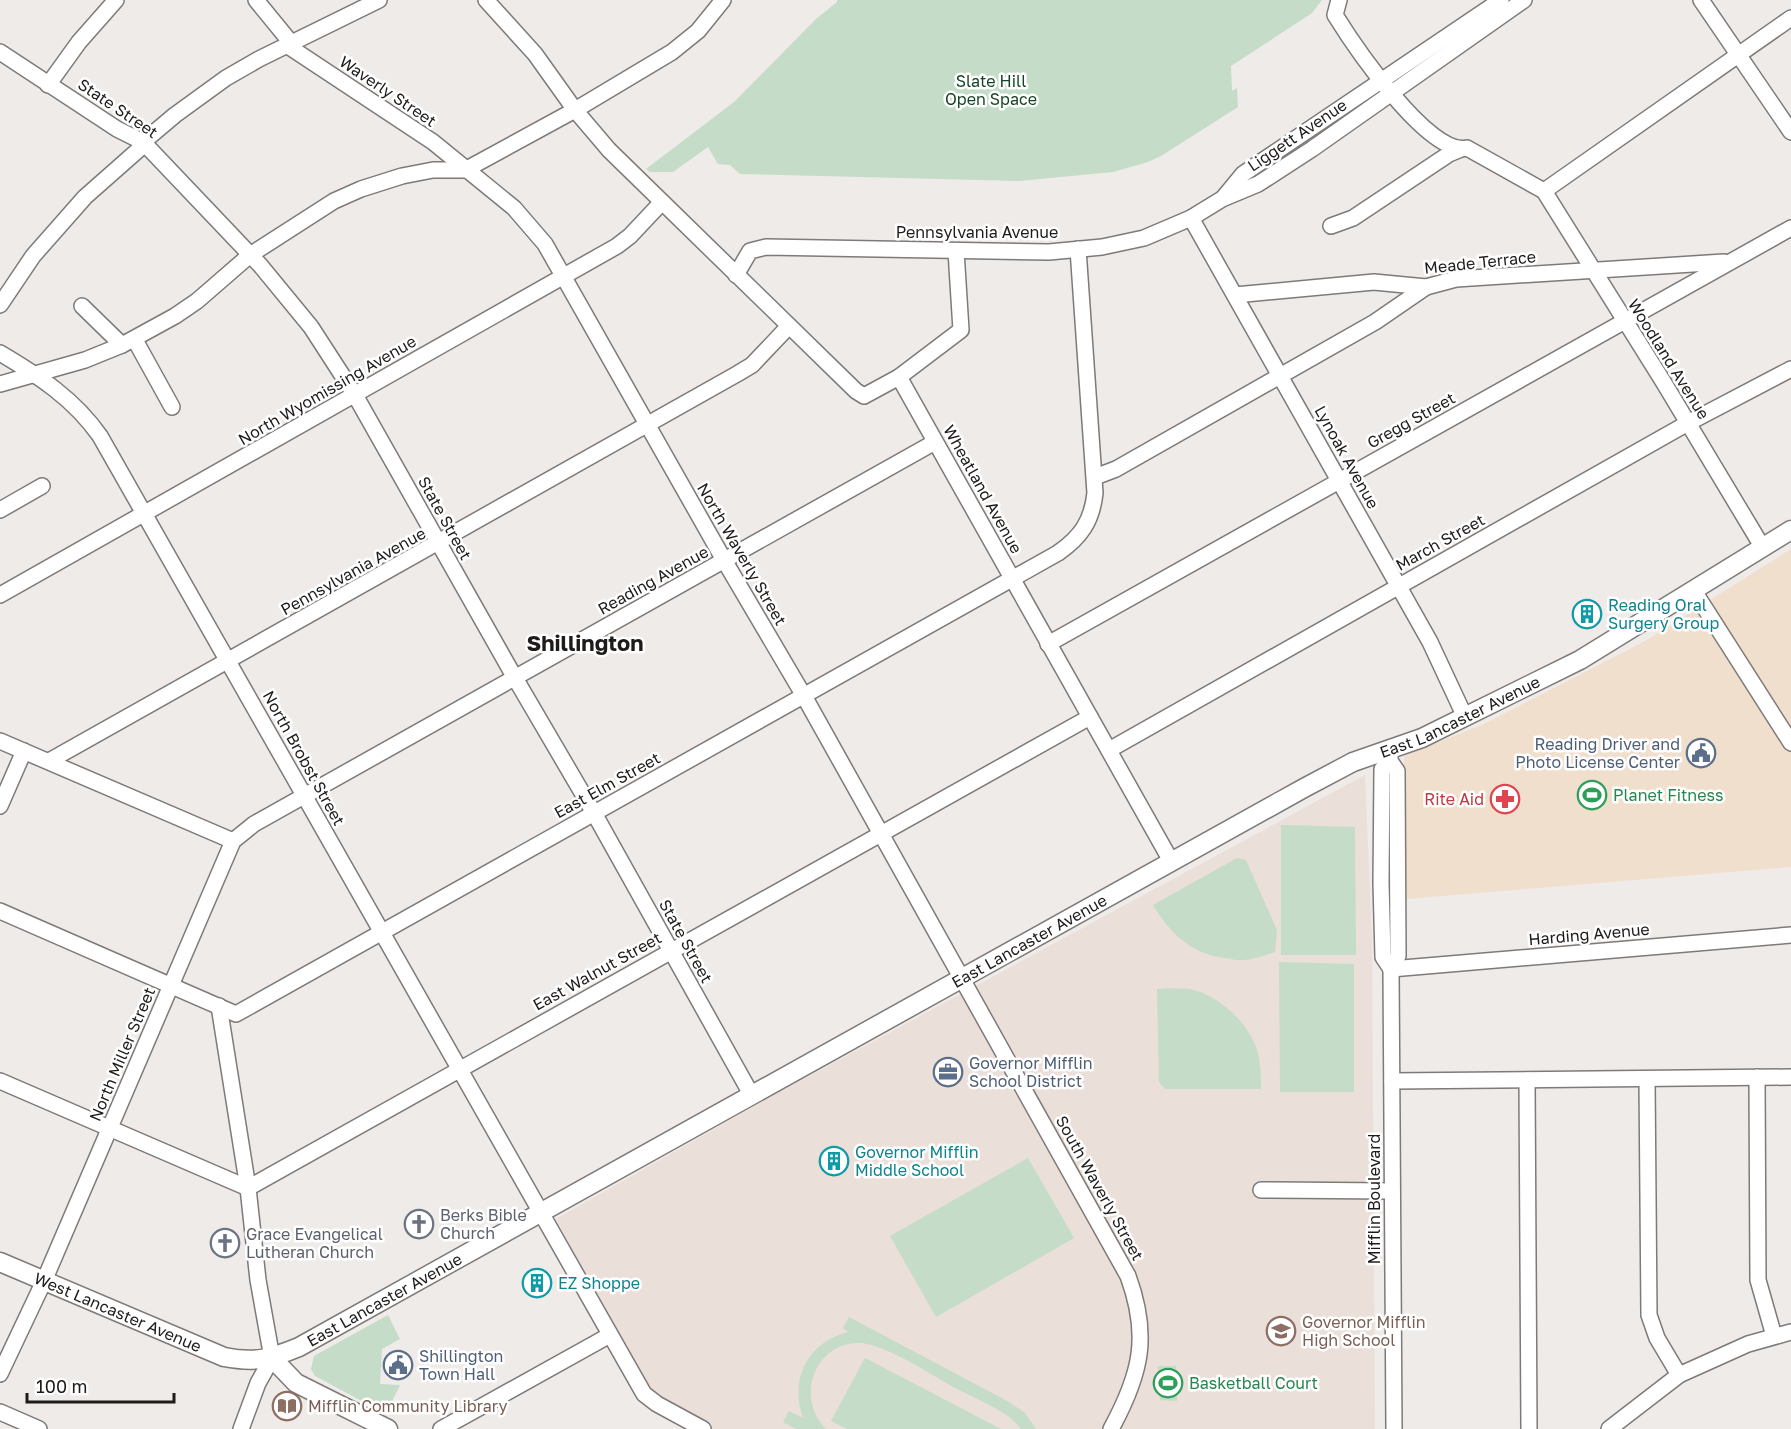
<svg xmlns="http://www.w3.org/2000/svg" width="1791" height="1429" font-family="'Golos Text',sans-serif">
  <rect width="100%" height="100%" fill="#efebe9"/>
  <!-- commercial -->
  <path fill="#f1dfce" d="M 1791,549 L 1791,867 L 1406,899 L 1404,756 L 1484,724 L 1645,641 Z"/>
  <!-- built -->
  <path fill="#eadfd9" d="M 1365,775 L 1372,942 L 1375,1429 L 713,1429 L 667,1404 L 656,1394 L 636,1370 L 556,1219 L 767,1099 Z"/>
  <!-- green -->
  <g fill="#c4dcc8">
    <path d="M 837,0 L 1322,0 L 1312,13 L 1231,66 L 1232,91 L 1237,88 L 1238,107 L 1161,156 L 1148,162 L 1113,172 L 1019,181 L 740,174 L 730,165 L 718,164 L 708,147 L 673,172 L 650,172 L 646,169 L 734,102 L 816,19 L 837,2 Z"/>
    <path d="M 1281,825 L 1355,827 L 1356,955 L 1281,955 Z"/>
    <path d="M 1237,858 L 1246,860 L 1277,930 L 1275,952 C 1265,955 1254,959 1244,960 C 1238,961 1231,959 1225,958 C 1191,954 1170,933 1153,905 Z"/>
    <path d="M 1279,962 L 1354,964 L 1354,1092 L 1280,1092 Z"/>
    <path d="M 1171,988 C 1177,989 1184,988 1190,989 C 1218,995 1246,1021 1256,1047 C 1261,1061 1261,1075 1261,1089 L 1165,1089 L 1159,1082 L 1157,989 Z"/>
    <path d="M 1028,1158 L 1074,1238 L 936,1317 L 890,1236 Z"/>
    <path d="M 388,1315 L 400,1339 L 382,1349 L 380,1384 L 400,1385 L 386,1414 L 315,1376 L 311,1369 L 314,1356 Z"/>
    <path d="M 849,1317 L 1009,1402 L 1025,1413 L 1036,1429 L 1021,1429 C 1017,1424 1013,1420 1008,1416 C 992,1405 973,1397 955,1388 C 932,1375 885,1344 860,1343 C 814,1342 795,1399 826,1429 L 796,1429 L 783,1422 L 789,1411 L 803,1418 C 789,1379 808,1342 848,1332 L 843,1328 Z"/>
    <path d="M 865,1358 L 1001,1429 L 847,1429 L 831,1421 Z"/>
    <path d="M 1158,1366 L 1176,1366 L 1177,1401 L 1160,1400 Z"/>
  </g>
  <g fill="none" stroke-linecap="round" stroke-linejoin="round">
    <!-- minor casing -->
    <g stroke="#7d7a78" stroke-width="18">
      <g id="minor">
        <path d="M 256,0 L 292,44"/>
        <path d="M 486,0 L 535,54 L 575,110 L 609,150 L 856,391 L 864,396 L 899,377 L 961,330 L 956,251"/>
        <path d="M 1339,0 L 1335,15 C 1353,44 1429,157 1467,148 L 1544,191 L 1664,383 L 1763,548"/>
        <path d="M 1701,0 L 1791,132"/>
        <path d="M 288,46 L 433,142 L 514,208 L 545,244 L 724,560 L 804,696 L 1128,1276 C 1150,1336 1141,1374 1111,1429"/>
        <path d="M 0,52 L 117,129 L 143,142 L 260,265 L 311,327 L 355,395 L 515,678 L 594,813 L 751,1094"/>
        <path d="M 48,85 L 79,42 L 116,0"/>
        <path d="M 143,142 L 175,115 L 226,78 L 259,59 L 379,0"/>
        <path d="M 1544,191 L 1791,18"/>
        <path d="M 1224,197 L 1243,174 L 1501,0"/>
        <path d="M 1191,218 L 1430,642 L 1465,717"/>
        <path d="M 1331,226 L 1353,218 L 1449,154 L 1461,149"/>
        <path d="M 736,275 L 750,251 L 766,247 L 1049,252 L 1102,247 L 1144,238 L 1191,218 L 1222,199 L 1258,184 L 1312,149 L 1524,0"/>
        <path d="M 1235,295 L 1374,282 L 1426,287 L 1456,279 L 1724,262"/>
        <path d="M 0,305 L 33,256 L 85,197 L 145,144"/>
        <path d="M 82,306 L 122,345 L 175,316 L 197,301 L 250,255 L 334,201 L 361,189 L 402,176 L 433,170 L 465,170 L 575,110 L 672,52 L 698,31 L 723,0"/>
        <path d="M 135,340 L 172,407"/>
        <path d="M 0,353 C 39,376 74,399 100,436 L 644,1394 L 657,1404 L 703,1429"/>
        <path d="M 899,377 L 1171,861"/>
        <path d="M 0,384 L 85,360 L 122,345"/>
        <path d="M 1095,477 L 1116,469 L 1375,322 L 1426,287"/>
        <path d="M 0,510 L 42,486"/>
        <path d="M 1694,591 L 1791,743"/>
        <path d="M 0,595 L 617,246 L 630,236 L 662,202"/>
        <path d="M 1048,644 L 1791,228"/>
        <path d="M 0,741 L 233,841"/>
        <path d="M 1390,749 L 1390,761 L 1397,771 L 1398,956 L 1391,969 L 1394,1429"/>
        <path d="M 1109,750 L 1688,423 L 1791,369"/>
        <path d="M 49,761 L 737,374 L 752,365 L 789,326"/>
        <path d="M 1390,761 L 1382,769 L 1381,883 L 1383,957 L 1391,969"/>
        <path d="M 0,806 L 24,751"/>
        <path d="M 0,911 L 236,1014 L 1058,553 C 1081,537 1092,521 1095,493 L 1078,249"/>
        <path d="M 1391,969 L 1791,935"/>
        <path d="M 219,1006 L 248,1188 L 258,1280 L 272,1358 L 258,1383 L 241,1429"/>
        <path d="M 1757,1077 L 1758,1280 L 1774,1336"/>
        <path d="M 1647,1079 L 1649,1315 L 1657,1338 L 1679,1375"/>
        <path d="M 1527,1080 L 1529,1429"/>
        <path d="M 0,1081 L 248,1188 L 1090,717"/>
        <path d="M 1392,1081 L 1791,1077"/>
        <path d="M 1261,1190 L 1392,1191"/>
        <path d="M 0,1374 L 44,1281 L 233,841 L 254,824 L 935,442"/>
        <path d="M 0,1412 L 39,1429"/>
        <path d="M 441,1429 L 610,1335"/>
        <path d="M 1609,1429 L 1679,1375 L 1748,1344 L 1791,1332"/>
      </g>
    </g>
    <!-- major casing -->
    <g stroke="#7d7a78" stroke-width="21">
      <g id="major">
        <path id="s1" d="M 0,1262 L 224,1357 C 256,1363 270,1359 299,1347 L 1304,788 L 1353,762 L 1422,738 L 1580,660 L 1791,530"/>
        <path d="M 272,1358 L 296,1383 L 388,1429"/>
      </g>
    </g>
    <!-- minor -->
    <use href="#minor" stroke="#fff" stroke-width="15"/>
    <!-- major -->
    <use href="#major" stroke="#fff" stroke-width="18"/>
  </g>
  <!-- icons -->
  <defs>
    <g id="building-ring" transform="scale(1.5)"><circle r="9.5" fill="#fff" stroke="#0f9aa8" stroke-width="1.5"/><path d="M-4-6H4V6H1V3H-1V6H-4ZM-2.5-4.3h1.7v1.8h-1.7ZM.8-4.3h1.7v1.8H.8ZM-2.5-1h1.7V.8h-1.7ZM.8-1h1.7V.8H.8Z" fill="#0f9aa8"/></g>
    <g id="civic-ring" transform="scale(1.5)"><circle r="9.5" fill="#fff" stroke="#5c6f8a" stroke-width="1.5"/><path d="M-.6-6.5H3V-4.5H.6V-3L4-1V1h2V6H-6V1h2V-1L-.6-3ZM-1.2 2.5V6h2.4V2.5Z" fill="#5c6f8a"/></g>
    <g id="stadium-ring" transform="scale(1.5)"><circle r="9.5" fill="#fff" stroke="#2e9e5b" stroke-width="1.5"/><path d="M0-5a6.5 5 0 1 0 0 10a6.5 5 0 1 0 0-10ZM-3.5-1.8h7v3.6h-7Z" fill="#2e9e5b"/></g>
    <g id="pharmacy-ring" transform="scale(1.5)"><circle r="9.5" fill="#fff" stroke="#e0444e" stroke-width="1.5"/><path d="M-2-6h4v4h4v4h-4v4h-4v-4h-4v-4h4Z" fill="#e0444e"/></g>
    <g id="office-ring" transform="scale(1.5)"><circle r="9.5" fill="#fff" stroke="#5c6f8a" stroke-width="1.5"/><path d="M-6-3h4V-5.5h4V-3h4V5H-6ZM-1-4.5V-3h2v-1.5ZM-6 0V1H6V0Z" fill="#5c6f8a"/></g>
    <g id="church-ring" transform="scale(1.5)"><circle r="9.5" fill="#fff" stroke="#6b7280" stroke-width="1.5"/><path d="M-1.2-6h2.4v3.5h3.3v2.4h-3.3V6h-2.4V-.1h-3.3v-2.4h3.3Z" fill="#6b7280"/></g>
    <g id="school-ring" transform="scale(1.5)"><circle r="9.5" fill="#fff" stroke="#8d6e63" stroke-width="1.5"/><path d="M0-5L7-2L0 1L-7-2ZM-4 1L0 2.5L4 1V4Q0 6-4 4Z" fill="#8d6e63"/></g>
    <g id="library-ring" transform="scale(1.5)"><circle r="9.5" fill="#fff" stroke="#8d6e63" stroke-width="1.5"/><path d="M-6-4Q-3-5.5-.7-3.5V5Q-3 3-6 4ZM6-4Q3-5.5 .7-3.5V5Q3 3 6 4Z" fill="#8d6e63"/></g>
  </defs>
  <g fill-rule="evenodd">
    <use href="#building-ring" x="1587" y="614"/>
    <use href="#civic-ring" x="1701" y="753"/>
    <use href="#stadium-ring" x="1592" y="795"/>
    <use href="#pharmacy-ring" x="1505" y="799"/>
    <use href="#office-ring" x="948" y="1072"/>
    <use href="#building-ring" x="834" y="1161"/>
    <use href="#church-ring" x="419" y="1224"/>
    <use href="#church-ring" x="225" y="1243"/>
    <use href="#building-ring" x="537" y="1283"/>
    <use href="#school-ring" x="1281" y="1331"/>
    <use href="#civic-ring" x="398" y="1365"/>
    <use href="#stadium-ring" x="1168" y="1383"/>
    <use href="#library-ring" x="287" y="1406"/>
  </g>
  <g text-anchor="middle" stroke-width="5" stroke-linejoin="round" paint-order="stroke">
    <!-- park labels -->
    <g font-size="16" fill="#154524" stroke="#fff">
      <text x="991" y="87">Slate Hill<tspan x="991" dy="18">Open Space</tspan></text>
    </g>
    <!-- street labels -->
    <g font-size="16" fill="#1d1c1b" stroke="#fff">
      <text transform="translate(388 91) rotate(34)" y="6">Waverly Street</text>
      <text transform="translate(118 108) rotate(34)" y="6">State Street</text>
      <text transform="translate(1297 135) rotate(-34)" y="6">Liggett Avenue</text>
      <text x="977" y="238">Pennsylvania Avenue</text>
      <text transform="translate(1480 262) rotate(-6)" y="6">Meade Terrace</text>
      <text transform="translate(1669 359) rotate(58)" y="6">Woodland Avenue</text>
      <text transform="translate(327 390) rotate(-30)" y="6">North Wyomissing Avenue</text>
      <text transform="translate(1411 420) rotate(-29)" y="6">Gregg Street</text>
      <text transform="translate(1347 457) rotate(61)" y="6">Lynoak Avenue</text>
      <text transform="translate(983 489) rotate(61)" y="6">Wheatland Avenue</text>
      <text transform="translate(445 518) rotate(61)" y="6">State Street</text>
      <text transform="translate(1440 542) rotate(-29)" y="6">March Street</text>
      <text transform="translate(742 554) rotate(60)" y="6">North Waverly Street</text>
      <text transform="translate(353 571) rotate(-29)" y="6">Pennsylvania Avenue</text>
      <text transform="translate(653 580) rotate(-29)" y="6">Reading Avenue</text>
      <text dy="6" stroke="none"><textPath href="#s1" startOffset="1642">East Lancaster Avenue</textPath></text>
      <text transform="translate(304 758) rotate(61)" y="6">North Brobst Street</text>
      <text transform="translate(607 785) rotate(-29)" y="6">East Elm Street</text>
      <text transform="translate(1589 934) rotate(-5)" y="6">Harding Avenue</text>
      <text dy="6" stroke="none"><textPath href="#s1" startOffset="1156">East Lancaster Avenue</textPath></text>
      <text transform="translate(686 941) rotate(61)" y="6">State Street</text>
      <text transform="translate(597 971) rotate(-29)" y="6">East Walnut Street</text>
      <text transform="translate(122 1054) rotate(-67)" y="6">North Miller Street</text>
      <text transform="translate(1100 1188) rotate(61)" y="6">South Waverly Street</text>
      <text transform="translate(1374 1199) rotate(-90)" y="6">Mifflin Boulevard</text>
      <text dy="6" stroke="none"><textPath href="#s1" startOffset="418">East Lancaster Avenue</textPath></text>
      <text dy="6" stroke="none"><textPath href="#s1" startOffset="128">West Lancaster Avenue</textPath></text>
    </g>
    <!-- culture labels -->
    <g font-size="16" fill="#0d838f" stroke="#fff" text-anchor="start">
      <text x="1608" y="611">Reading Oral<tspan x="1608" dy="18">Surgery Group</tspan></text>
      <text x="855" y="1158">Governor Mifflin<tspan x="855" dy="18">Middle School</tspan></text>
      <text x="558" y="1289">EZ Shoppe</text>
    </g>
    <!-- service labels -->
    <g font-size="16" fill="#4e5e75" stroke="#fff" text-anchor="start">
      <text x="1680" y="750" text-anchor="end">Reading Driver and<tspan x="1680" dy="18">Photo License Center</tspan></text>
      <text x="969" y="1069">Governor Mifflin<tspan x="969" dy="18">School District</tspan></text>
      <text x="419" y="1362">Shillington<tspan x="419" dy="18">Town Hall</tspan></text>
    </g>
    <!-- leisure labels -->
    <g font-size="16" fill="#27864d" stroke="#fff" text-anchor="start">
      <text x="1613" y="801">Planet Fitness</text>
      <text x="1189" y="1389">Basketball Court</text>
    </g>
    <!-- health labels -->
    <g font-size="16" fill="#be3a42" stroke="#fff" text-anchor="end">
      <text x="1484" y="805">Rite Aid</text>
    </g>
    <!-- worship labels -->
    <g font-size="16" fill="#5b616d" stroke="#fff" text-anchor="start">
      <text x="440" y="1221">Berks Bible<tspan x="440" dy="18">Church</tspan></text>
      <text x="246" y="1240">Grace Evangelical<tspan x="246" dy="18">Lutheran Church</tspan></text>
    </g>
    <!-- education labels -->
    <g font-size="16" fill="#785e54" stroke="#fff" text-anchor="start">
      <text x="1302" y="1328">Governor Mifflin<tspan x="1302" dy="18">High School</tspan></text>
      <text x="308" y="1412">Mifflin Community Library</text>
    </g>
    <!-- district labels -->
    <g font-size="22" font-weight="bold" fill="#1d1c1b" stroke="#fff">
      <text x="585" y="651">Shillington</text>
    </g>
  </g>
  <!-- scale -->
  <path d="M27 1393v9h147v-9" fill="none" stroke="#1d1c1b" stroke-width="3"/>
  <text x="36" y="1393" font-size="18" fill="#1d1c1b" stroke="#ffffff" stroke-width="4.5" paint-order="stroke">100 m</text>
</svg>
